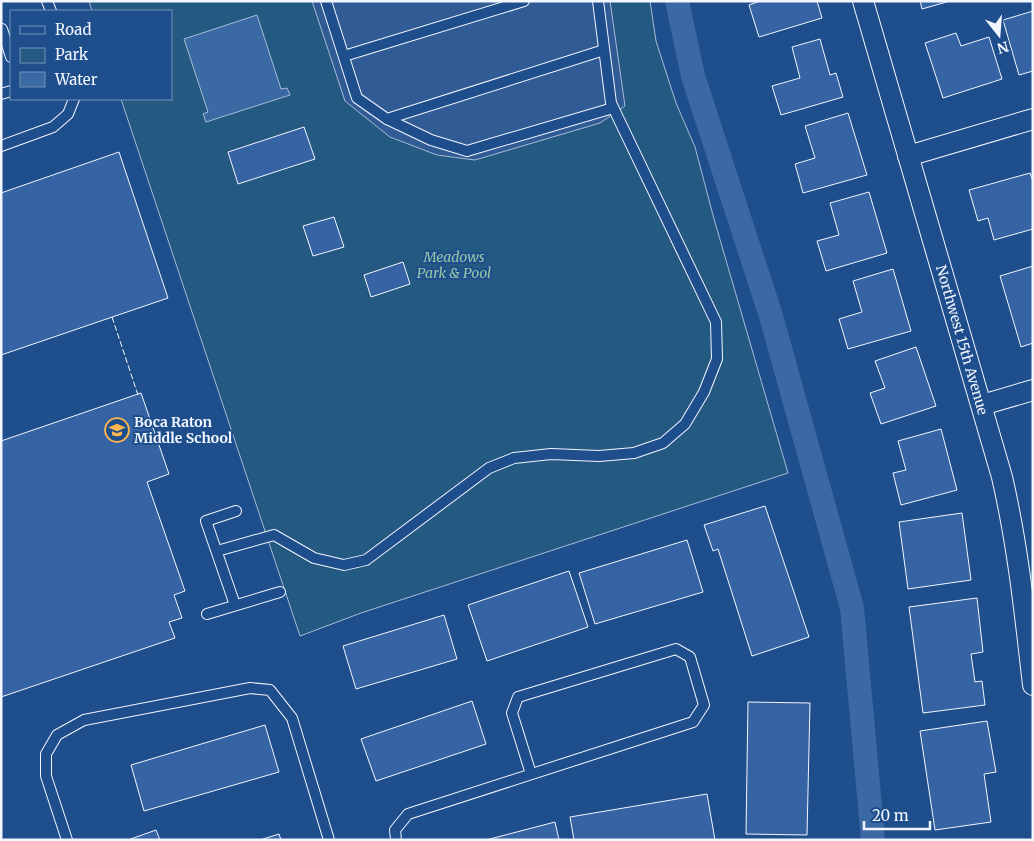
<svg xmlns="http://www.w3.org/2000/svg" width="1034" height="841" font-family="Merriweather,serif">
  <rect width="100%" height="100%" fill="#1f4e8c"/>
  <!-- green -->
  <path fill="#245a82" stroke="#a8bbd7" d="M 89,1 L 650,1 L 656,41 L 676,103 L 695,147 L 714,219 L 788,473 L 361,613 L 300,636 L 121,99 L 171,99 L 171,11 L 92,11 Z"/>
  <!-- parking -->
  <path fill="#305b95" stroke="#a8bbd7" d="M 312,1 L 610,1 L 625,106 L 600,123 L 475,160 L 437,155 L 390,137 L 345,101 Z"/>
  <!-- water -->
  <path fill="#3b69a3" stroke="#a8bbd7" d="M 257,15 L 281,89 L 287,88 L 290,95 L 206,122 L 203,114 L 208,112 L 184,39 Z"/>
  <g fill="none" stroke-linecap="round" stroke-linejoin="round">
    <!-- canal -->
    <path stroke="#3b69a3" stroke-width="24" d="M 677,1 L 693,76 L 771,316 L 852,608 L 873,840"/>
  </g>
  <!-- building -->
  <g fill="#3563a3" stroke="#f2f6ff">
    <path d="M 760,1 L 817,1 L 822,18 L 759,37 L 749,5 Z"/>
    <path d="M 920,1 L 950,1 L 922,9 Z"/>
    <path d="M 1033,11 L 1033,71 L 1019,75 L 1003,20 Z"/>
    <path d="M 956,33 L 961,46 L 989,37 L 1002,79 L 943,98 L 925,43 Z"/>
    <path d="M 820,39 L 830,75 L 836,73 L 843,97 L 781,115 L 772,86 L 800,78 L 792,47 Z"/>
    <path d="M 848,113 L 867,175 L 803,193 L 795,164 L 815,158 L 805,126 Z"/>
    <path d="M 304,127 L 315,159 L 238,184 L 228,152 Z"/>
    <path d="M 119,152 L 168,298 L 1,355 L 1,193 Z"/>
    <path d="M 1030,173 L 1033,181 L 1033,229 L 994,240 L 988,218 L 978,221 L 969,190 Z"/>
    <path d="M 869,192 L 887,253 L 826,271 L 817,241 L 839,235 L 830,203 Z"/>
    <path d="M 334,217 L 344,247 L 313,256 L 303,226 Z"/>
    <path d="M 403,262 L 410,284 L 371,297 L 364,275 Z"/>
    <path d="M 1033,266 L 1033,343 L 1021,347 L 1000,276 Z"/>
    <path d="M 893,269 L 911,331 L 848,349 L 839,319 L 862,312 L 853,281 Z"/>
    <path d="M 916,347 L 936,406 L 881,424 L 870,393 L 885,388 L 875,361 Z"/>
    <path d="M 141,393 L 169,474 L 147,482 L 185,591 L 174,595 L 182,618 L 169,622 L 175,638 L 1,697 L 1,441 Z"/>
    <path d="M 941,429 L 957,490 L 901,505 L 893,473 L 906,470 L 898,441 Z"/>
    <path d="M 765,506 L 809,637 L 752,656 L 718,549 L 713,551 L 704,525 Z"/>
    <path d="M 962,513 L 971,580 L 908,589 L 899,522 Z"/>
    <path d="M 687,540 L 703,592 L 595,624 L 579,573 Z"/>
    <path d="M 569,571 L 588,627 L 487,661 L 468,605 Z"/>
    <path d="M 977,598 L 983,652 L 971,654 L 975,682 L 982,681 L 985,705 L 923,713 L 909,607 Z"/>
    <path d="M 444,615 L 457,659 L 356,689 L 343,646 Z"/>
    <path d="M 472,701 L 486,744 L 376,781 L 361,739 Z"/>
    <path d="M 748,702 L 810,703 L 807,835 L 746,834 Z"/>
    <path d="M 987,721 L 996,772 L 984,774 L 991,822 L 935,830 L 920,731 Z"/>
    <path d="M 265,725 L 279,772 L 144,811 L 131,765 Z"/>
    <path d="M 707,794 L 715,840 L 574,840 L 570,817 Z"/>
    <path d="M 555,822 L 559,840 L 486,840 Z"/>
    <path d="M 156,830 L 160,840 L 128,840 Z"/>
    <path d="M 279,834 L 281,840 L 260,840 Z"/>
  </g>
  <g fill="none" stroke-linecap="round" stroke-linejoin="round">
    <!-- service casing -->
    <g stroke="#f2f6ff" stroke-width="12">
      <g id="service">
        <path d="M 47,1 L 51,11"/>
        <path d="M 326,1 L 357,98 L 387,119 L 431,140 L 467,151 L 613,108"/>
        <path d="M 2,29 L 11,57"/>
        <path d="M 344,56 L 524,1"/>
        <path d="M 1,94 L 11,91"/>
        <path d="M 387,119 L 604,50"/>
        <path d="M 1,146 L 53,127 L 68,114 L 74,99"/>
        <path d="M 217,551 L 274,535 L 314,558 L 344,565 L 366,560 L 489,468 L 514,458 L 551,454 L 599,456 L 634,453 L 663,443 L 685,424 L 704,392 L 717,359 L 716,322 L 611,103 L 598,1"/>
        <path d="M 235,605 L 206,521 L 236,511"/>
        <path d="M 207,614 L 280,592"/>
        <path d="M 67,840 L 46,776 L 46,754 L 57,735 L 84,720 L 250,688 L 270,690 L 292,718 L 329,840"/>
        <path d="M 396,840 L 395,830 L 408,814 L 693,722 L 704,705 L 690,657 L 676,649 L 518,697 L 512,713 L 531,774"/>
      </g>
    </g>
    <!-- minor casing -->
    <g stroke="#f2f6ff" stroke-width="22">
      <g id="minor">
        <path d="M 863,1 L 1002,477 C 1018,546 1025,615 1033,685"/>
        <path d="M 908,156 L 1033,119"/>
        <path d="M 982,405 L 1033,390"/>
      </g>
    </g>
    <!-- service -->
    <use href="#service" stroke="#1f4e8c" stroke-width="10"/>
    <!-- minor -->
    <use href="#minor" stroke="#1f4e8c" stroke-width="20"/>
    <!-- fence -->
    <path stroke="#f2f6ff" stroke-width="1" stroke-dasharray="6 2.5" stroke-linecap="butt" d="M 112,317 L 138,395"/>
  </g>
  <!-- icons -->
  <defs>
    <g id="school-ring" transform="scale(1.25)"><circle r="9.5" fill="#1f4e8c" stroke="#ffb74d" stroke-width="1.5"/><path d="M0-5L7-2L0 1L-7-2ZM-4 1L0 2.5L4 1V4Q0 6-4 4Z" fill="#ffb74d"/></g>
  </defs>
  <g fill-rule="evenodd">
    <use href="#school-ring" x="117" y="430"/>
  </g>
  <g text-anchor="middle" stroke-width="4" stroke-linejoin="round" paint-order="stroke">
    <!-- park labels -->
    <g font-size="14" font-style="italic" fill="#97c8a6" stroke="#1f4e8c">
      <text x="454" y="262">Meadows<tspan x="454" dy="16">Park &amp; Pool</tspan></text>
    </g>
    <!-- street labels -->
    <g font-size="14" fill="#f2f6ff" stroke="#1f4e8c">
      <text transform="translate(962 340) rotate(74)" y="5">Northwest 15th Avenue</text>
    </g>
    <!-- poi labels -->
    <g font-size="14" font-weight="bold" fill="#f2f6ff" stroke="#1f4e8c" text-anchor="start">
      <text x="134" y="427">Boca Raton<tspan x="134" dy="16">Middle School</tspan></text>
    </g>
  </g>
  <!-- border -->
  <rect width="1034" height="841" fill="none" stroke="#f2f6ff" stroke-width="5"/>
  <!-- legend -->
  <rect x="10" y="10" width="162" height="90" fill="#1f4e8c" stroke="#7391ba"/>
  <rect x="20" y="26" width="25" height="8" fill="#1f4e8c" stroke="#7391ba"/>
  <text x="55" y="35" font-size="15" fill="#f2f6ff">Road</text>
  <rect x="20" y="48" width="25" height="15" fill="#245a82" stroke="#7391ba"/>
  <text x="55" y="60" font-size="15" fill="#f2f6ff">Park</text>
  <rect x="20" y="72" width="25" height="15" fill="#3b69a3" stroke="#7391ba"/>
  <text x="55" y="85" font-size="15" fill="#f2f6ff">Water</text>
  <!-- north arrow -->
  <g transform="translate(999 35) rotate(163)" stroke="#1f4e8c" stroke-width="4" paint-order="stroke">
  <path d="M0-4L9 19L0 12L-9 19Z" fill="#f2f6ff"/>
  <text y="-8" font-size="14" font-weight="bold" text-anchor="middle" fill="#f2f6ff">N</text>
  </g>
  <!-- scale -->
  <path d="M864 821v8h66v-8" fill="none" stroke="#f2f6ff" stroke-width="2.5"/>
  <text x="872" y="821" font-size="15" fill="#f2f6ff" stroke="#1f4e8c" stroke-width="4" paint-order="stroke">20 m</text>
</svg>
